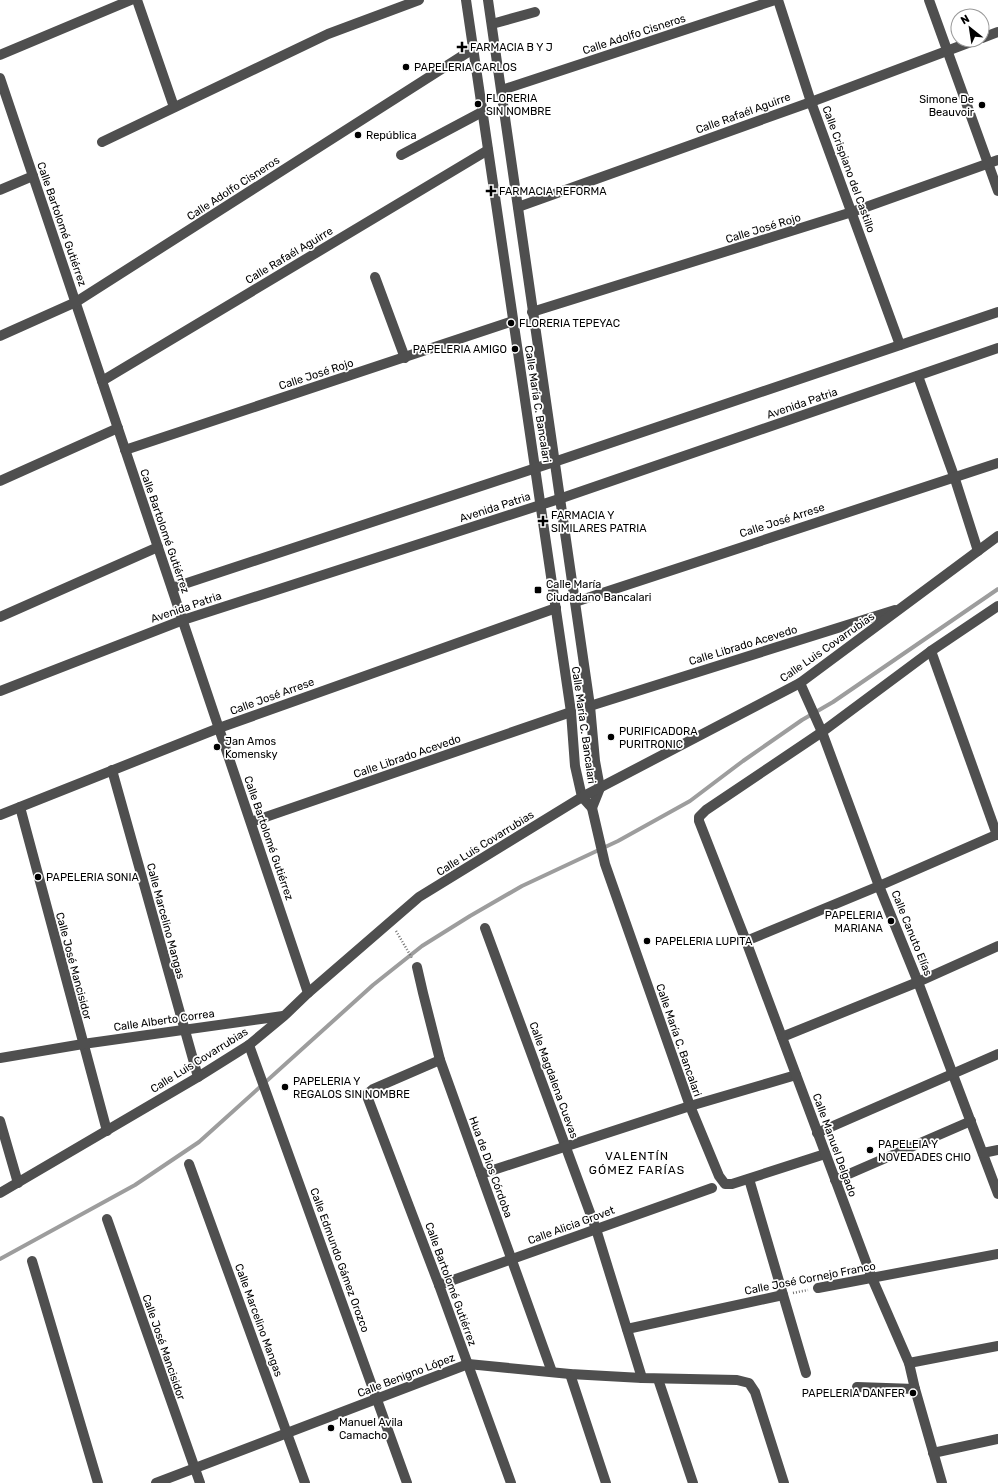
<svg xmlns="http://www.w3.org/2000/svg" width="998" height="1483" font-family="Rubik,sans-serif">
  <rect width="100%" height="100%" fill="#fff"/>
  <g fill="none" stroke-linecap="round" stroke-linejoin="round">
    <!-- stream -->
    <path stroke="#9d9d9d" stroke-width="4" d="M 0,1259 L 135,1185 L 199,1142 L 373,985 L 422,946 L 470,916 L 522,886 L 618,841 L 690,801 L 743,761 L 802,720 L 833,702 L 998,589"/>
    <!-- path -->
    <g stroke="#717171" stroke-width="2.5" stroke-dasharray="1 2" stroke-linecap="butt">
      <path d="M 396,931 L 412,958"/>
      <path d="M 793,1293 L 808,1290"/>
    </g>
    <!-- minor -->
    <g stroke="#4f4f4f" stroke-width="10">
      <path d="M 137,0 L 174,107"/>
      <path d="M 466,0 L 571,712 L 575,766 L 582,797 L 592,808 L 605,864 L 690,1106 L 719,1176 L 725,1184 L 732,1184 L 825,1154"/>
      <path d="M 488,0 L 590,706 L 595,761 L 600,788 L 592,808"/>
      <path d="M 778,0 L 811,102 L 900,345"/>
      <path d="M 929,0 L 998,191"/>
      <path d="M 492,24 L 535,12"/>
      <path d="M 982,38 L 998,32"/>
      <path d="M 0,55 L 131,0"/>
      <path d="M 0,78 L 308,993"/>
      <path d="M 502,90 L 775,0"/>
      <path d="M 102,142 L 328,34 L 419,0"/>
      <path d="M 401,155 L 482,112"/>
      <path d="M 0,190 L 33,176"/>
      <path d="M 518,207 L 811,102 L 976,40"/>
      <path d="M 375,277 L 405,358"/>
      <path d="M 532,312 L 852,212 L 998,160"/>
      <path d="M 0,336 L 76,302 L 473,49"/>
      <path d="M 918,376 L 954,476 L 978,551"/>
      <path d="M 102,381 L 488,150"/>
      <path d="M 125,450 L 513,321"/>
      <path d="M 0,481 L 118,428"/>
      <path d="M 172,588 L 554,462 L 998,312"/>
      <path d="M 575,602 L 998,463"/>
      <path d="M 0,617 L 158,547"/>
      <path d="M 931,651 L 997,835"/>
      <path d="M 800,683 L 822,732 L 879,886 L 918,982 L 998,1194"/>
      <path d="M 0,691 L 183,620 L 559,499 L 998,348"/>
      <path d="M 590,706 L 895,610"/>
      <path d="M 112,770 L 198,1077"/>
      <path d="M 20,807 L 107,1131"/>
      <path d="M 0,815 L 219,728 L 556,608"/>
      <path d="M 251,822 L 571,712"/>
      <path d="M 485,928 L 596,1229 L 642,1378"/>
      <path d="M 746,941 L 879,886 L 998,834"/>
      <path d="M 417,967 L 423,993 L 440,1060 L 552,1372"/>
      <path d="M 782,1037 L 918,982 L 998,946"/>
      <path d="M 249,1045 L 407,1483"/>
      <path d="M 0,1058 L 83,1044 L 283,1016"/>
      <path d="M 440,1060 L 373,1089 L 367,1094 L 367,1096 L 439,1285 L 511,1483"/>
      <path d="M 0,1121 L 18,1183"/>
      <path d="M 817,1133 L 998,1054"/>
      <path d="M 983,1153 L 998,1150"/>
      <path d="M 189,1164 L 305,1483"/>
      <path d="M 481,1174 L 690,1106 L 796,1075"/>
      <path d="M 749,1179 L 806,1373"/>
      <path d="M 835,1180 L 971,1121"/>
      <path d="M 0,1193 L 198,1077 L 249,1045 L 284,1016 L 308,993 L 419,897 L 582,797 L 800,683 L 998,536"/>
      <path d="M 107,1219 L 200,1483"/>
      <path d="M 32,1261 L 98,1483"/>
      <path d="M 439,1285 L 712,1188"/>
      <path d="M 818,1288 L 998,1254"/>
      <path d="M 627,1329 L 783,1295"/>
      <path d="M 909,1363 L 998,1346"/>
      <path d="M 570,1374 L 606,1483"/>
      <path d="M 658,1379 L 693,1483"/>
      <path d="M 857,1387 L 915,1389"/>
      <path d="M 933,1453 L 998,1439"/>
      <path d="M 156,1483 L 468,1364 L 570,1374 L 642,1378 L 737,1380 L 749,1383 L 755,1392 L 784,1483"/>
      <path d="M 942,1483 L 915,1389 L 909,1363 L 872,1278 L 746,941 L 699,821 L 699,817 L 706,810 L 822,732 L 931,651 L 998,606"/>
    </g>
  </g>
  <!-- markers -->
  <g fill="#000" stroke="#fff" stroke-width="1.5">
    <path d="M460 41h4v4h4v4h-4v4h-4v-4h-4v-4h4z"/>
    <circle cx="406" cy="67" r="4"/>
    <circle cx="478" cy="104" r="4"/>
    <circle cx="982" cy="105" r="4"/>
    <circle cx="358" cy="135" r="4"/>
    <path d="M489 185h4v4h4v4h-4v4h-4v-4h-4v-4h4z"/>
    <circle cx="511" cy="323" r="4"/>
    <circle cx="515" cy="349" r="4"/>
    <path d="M541 515h4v4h4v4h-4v4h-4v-4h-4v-4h4z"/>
    <rect x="534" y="586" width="8" height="8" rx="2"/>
    <circle cx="611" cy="737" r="4"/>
    <circle cx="217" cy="747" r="4"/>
    <circle cx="38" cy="877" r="4"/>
    <circle cx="891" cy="921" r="4"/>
    <circle cx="647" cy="941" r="4"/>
    <circle cx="285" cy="1087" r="4"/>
    <circle cx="870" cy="1150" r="4"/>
    <circle cx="913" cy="1393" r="4"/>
    <circle cx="331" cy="1428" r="4"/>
  </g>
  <g text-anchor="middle" stroke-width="3.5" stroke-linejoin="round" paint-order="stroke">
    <!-- street labels -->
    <g font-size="11" fill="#000" stroke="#fff">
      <text transform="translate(634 34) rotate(-18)" y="4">Calle Adolfo Cisneros</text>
      <text transform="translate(743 113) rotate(-20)" y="4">Calle Rafaél Aguirre</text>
      <text transform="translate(849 169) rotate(70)" y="4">Calle Crispiano del Castillo</text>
      <text transform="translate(233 188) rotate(-33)" y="4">Calle Adolfo Cisneros</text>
      <text transform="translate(62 224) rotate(71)" y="4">Calle Bartolomé Gutiérrez</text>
      <text transform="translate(763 228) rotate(-17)" y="4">Calle José Rojo</text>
      <text transform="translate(289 255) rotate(-31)" y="4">Calle Rafaél Aguirre</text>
      <text transform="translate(316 374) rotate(-18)" y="4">Calle José Rojo</text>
      <text transform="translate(802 403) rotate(-19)" y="4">Avenida Patria</text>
      <text transform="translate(538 404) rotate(81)" y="4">Calle María C. Bancalari</text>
      <text transform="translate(495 507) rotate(-18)" y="4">Avenida Patria</text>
      <text transform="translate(782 520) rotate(-18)" y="4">Calle José Arrese</text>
      <text transform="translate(165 531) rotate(71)" y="4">Calle Bartolomé Gutiérrez</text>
      <text transform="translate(186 607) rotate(-19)" y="4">Avenida Patria</text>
      <text transform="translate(743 645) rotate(-17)" y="4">Calle Librado Acevedo</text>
      <text transform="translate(827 647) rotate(-35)" y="4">Calle Luis Covarrubias</text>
      <text transform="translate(272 696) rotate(-20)" y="4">Calle José Arrese</text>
      <text transform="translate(584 725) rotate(82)" y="4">Calle María C. Bancalari</text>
      <text transform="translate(407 756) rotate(-19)" y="4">Calle Librado Acevedo</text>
      <text transform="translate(269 838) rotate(71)" y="4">Calle Bartolomé Gutiérrez</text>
      <text transform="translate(485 843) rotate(-32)" y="4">Calle Luis Covarrubias</text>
      <text transform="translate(166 921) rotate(75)" y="4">Calle Marcelino Mangas</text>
      <text transform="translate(912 933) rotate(68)" y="4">Calle Canuto Elías</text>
      <text transform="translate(74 966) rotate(75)" y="4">Calle José Mancisidor</text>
      <text transform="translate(164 1020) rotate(-8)" y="4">Calle Alberto Correa</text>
      <text transform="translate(679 1040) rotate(71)" y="4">Calle María C. Bancalari</text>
      <text transform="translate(199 1060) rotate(-32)" y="4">Calle Luis Covarrubias</text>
      <text transform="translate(554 1080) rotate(70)" y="4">Calle Magdalena Cuevas</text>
      <text transform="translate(835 1145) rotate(70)" y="4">Calle Manuel Delgado</text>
      <text transform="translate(491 1167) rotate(70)" y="4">Hua de Dios Córdoba</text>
      <text transform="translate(571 1225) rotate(-20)" y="4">Calle Alicia Grovet</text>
      <text transform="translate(340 1260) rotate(70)" y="4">Calle Edmundo Gámez Orozco</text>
      <text transform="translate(810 1278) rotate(-11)" y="4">Calle José Cornejo Franco</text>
      <text transform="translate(451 1284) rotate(70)" y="4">Calle Bartolomé Gutiérrez</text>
      <text transform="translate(259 1320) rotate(70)" y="4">Calle Marcelino Mangas</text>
      <text transform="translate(164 1347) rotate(71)" y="4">Calle José Mancisidor</text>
      <text transform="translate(406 1375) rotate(-21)" y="4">Calle Benigno López</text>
    </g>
    <!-- poi labels -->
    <g font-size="11" fill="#000" stroke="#fff" text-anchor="start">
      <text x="470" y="51">FARMACIA B Y J</text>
      <text x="414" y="71">PAPELERIA CARLOS</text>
      <text x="486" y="102">FLORERIA<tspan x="486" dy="13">SIN NOMBRE</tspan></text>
      <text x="974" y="103" text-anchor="end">Simone De<tspan x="974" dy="13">Beauvoir</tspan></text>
      <text x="366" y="139">República</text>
      <text x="499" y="195">FARMACIA REFORMA</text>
      <text x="519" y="327">FLORERIA TEPEYAC</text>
      <text x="507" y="353" text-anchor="end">PAPELERIA AMIGO</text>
      <text x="551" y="519">FARMACIA Y<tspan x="551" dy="13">SIMILARES PATRIA</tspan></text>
      <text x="546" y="588">Calle María<tspan x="546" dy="13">Ciudadano Bancalari</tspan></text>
      <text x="619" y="735">PURIFICADORA<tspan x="619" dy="13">PURITRONIC</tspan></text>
      <text x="225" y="745">Jan Amos<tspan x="225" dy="13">Komensky</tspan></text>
      <text x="46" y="881">PAPELERIA SONIA</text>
      <text x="883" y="919" text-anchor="end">PAPELERIA<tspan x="883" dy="13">MARIANA</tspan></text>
      <text x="655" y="945">PAPELERIA LUPITA</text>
      <text x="293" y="1085">PAPELERIA Y<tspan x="293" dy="13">REGALOS SIN NOMBRE</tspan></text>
      <text x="878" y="1148">PAPELEIA Y<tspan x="878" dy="13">NOVEDADES CHIO</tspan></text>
      <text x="905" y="1397" text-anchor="end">PAPELERIA DANFER</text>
      <text x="339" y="1426">Manuel Avila<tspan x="339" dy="13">Camacho</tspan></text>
    </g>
    <!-- neighbourhood labels -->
    <g font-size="12" letter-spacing="1" fill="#000" stroke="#fff">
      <text x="637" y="1160">VALENTÍN<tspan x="637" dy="14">GÓMEZ FARÍAS</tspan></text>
    </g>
  </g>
  <!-- north arrow -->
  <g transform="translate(970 28) rotate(330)"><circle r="19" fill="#ffffff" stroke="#999999"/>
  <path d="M0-3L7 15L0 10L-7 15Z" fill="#000000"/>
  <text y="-6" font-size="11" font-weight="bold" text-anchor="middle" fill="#000000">N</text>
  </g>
</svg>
